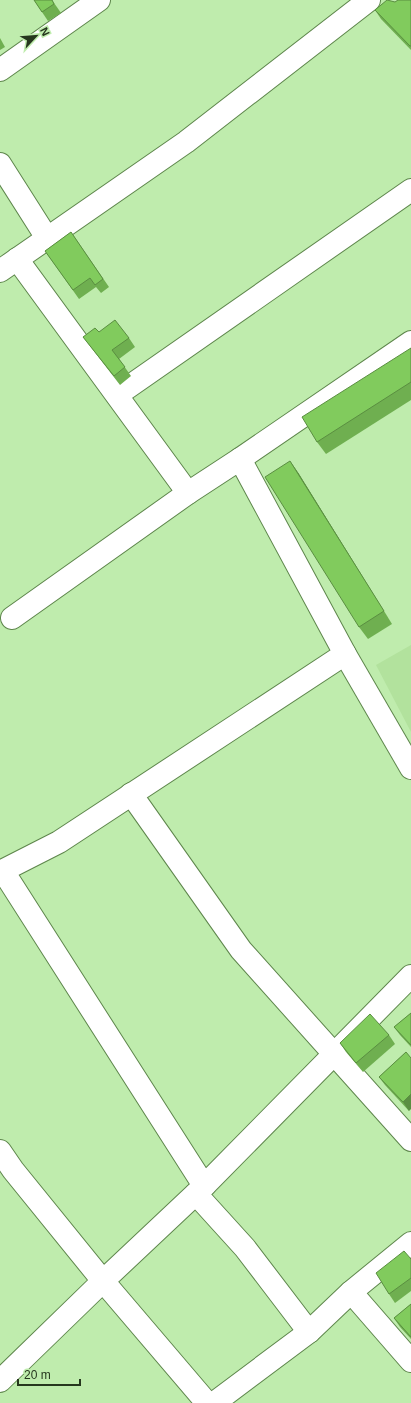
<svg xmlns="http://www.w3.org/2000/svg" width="411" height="1403" font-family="Helvetica,sans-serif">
  <rect width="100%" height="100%" fill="#bfecad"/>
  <!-- built -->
  <path fill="#b2e29d" d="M 411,645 L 411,732 L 376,665 Z"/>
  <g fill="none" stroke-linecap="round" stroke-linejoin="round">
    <!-- minor casing -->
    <g stroke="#5e864c" stroke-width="24">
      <g id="minor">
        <path d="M 0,70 L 99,0"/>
        <path d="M 0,164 L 47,238"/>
        <path d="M 17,259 L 188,493"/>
        <path d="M 0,271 L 186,142 L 369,0"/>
        <path d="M 117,395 L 411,190"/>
        <path d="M 240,459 L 411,342"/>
        <path d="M 345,654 L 411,768"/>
        <path d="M 131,794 L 241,950 L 411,1140"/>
        <path d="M 3,871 L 201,1181 L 205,1185 L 411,976"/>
        <path d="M 0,872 L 59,842 L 345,654 L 240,459 L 188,493 L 12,618"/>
        <path d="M 0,1151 L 13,1170 L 103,1281 L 0,1381"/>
        <path d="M 205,1185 L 103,1281 L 207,1403"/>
        <path d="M 196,1194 L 245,1248 L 309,1332"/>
        <path d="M 351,1292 L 411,1361"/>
        <path d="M 214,1403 L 309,1332 L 351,1292 L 411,1243"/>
      </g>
    </g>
    <!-- minor -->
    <use href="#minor" stroke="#fff" stroke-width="22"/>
  </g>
  <!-- wall -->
  <g fill="#6faf50">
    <path d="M 34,0 L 52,0 L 61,13 L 48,21 Z"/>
    <path d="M 411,0 L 411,50 L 381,19 L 375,10 L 395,2 Z"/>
    <path d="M 0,38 L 5,47 L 0,50 Z"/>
    <path d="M 71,232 L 109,287 L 101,293 L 96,287 L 79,299 L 45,251 Z"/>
    <path d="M 99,332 L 129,338 L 135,347 L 119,359 L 131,376 L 120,385 L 83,337 Z"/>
    <path d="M 411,348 L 411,400 L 326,454 L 317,442 Z"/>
    <path d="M 290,461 L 299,474 L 392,624 L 368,639 L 359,627 Z"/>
    <path d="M 411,1013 L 411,1047 L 400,1035 L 394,1027 Z"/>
    <path d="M 389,1035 L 395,1044 L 363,1072 L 346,1052 L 340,1043 Z"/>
    <path d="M 406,1052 L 409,1111 L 385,1085 L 379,1077 Z"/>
    <path d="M 411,1259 L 411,1291 L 395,1303 L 389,1294 Z"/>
    <path d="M 411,1304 L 411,1339 L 400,1327 L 394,1318 Z"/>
  </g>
  <!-- shaded-wall -->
  <g fill="#5a8e41">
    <path d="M 290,461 L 299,474 L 392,624 L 384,611 Z"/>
    <path d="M 411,1094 L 411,1109 L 409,1111 L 403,1102 Z"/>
  </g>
  <!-- building -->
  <g fill="#81cb5d" stroke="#5a8e41">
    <path d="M 34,0 L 52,0 L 54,4 L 42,12 Z"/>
    <path d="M 387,0 L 395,2 L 398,0 L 411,0 L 411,46 L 410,46 L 375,10 Z"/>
    <path d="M 71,232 L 103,279 L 95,285 L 90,278 L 73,290 L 45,251 Z"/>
    <path d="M 115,320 L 129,338 L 112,350 L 125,367 L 114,376 L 83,337 L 95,328 L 99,332 Z"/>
    <path d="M 411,348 L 411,382 L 317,442 L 302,417 Z"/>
    <path d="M 290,461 L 384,611 L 359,627 L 265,477 Z"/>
    <path d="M 411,1013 L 411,1045 L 394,1027 Z"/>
    <path d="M 370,1014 L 389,1035 L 356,1063 L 340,1043 Z"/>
    <path d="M 406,1052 L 411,1058 L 411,1094 L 403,1102 L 379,1077 Z"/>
    <path d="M 404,1251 L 411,1259 L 411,1278 L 389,1294 L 376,1273 Z"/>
    <path d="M 411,1304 L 411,1337 L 394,1318 Z"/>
  </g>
  <!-- north arrow -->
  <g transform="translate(36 36) rotate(64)" stroke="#bfecad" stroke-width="3" paint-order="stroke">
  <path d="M0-3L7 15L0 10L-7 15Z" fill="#26371e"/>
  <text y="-6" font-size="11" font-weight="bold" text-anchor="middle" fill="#26371e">N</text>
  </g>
  <!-- scale -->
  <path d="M18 1379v6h62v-6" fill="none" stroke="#26371e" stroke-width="2"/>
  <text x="24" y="1379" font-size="12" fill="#26371e" stroke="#bfecad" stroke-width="3" paint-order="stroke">20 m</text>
</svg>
